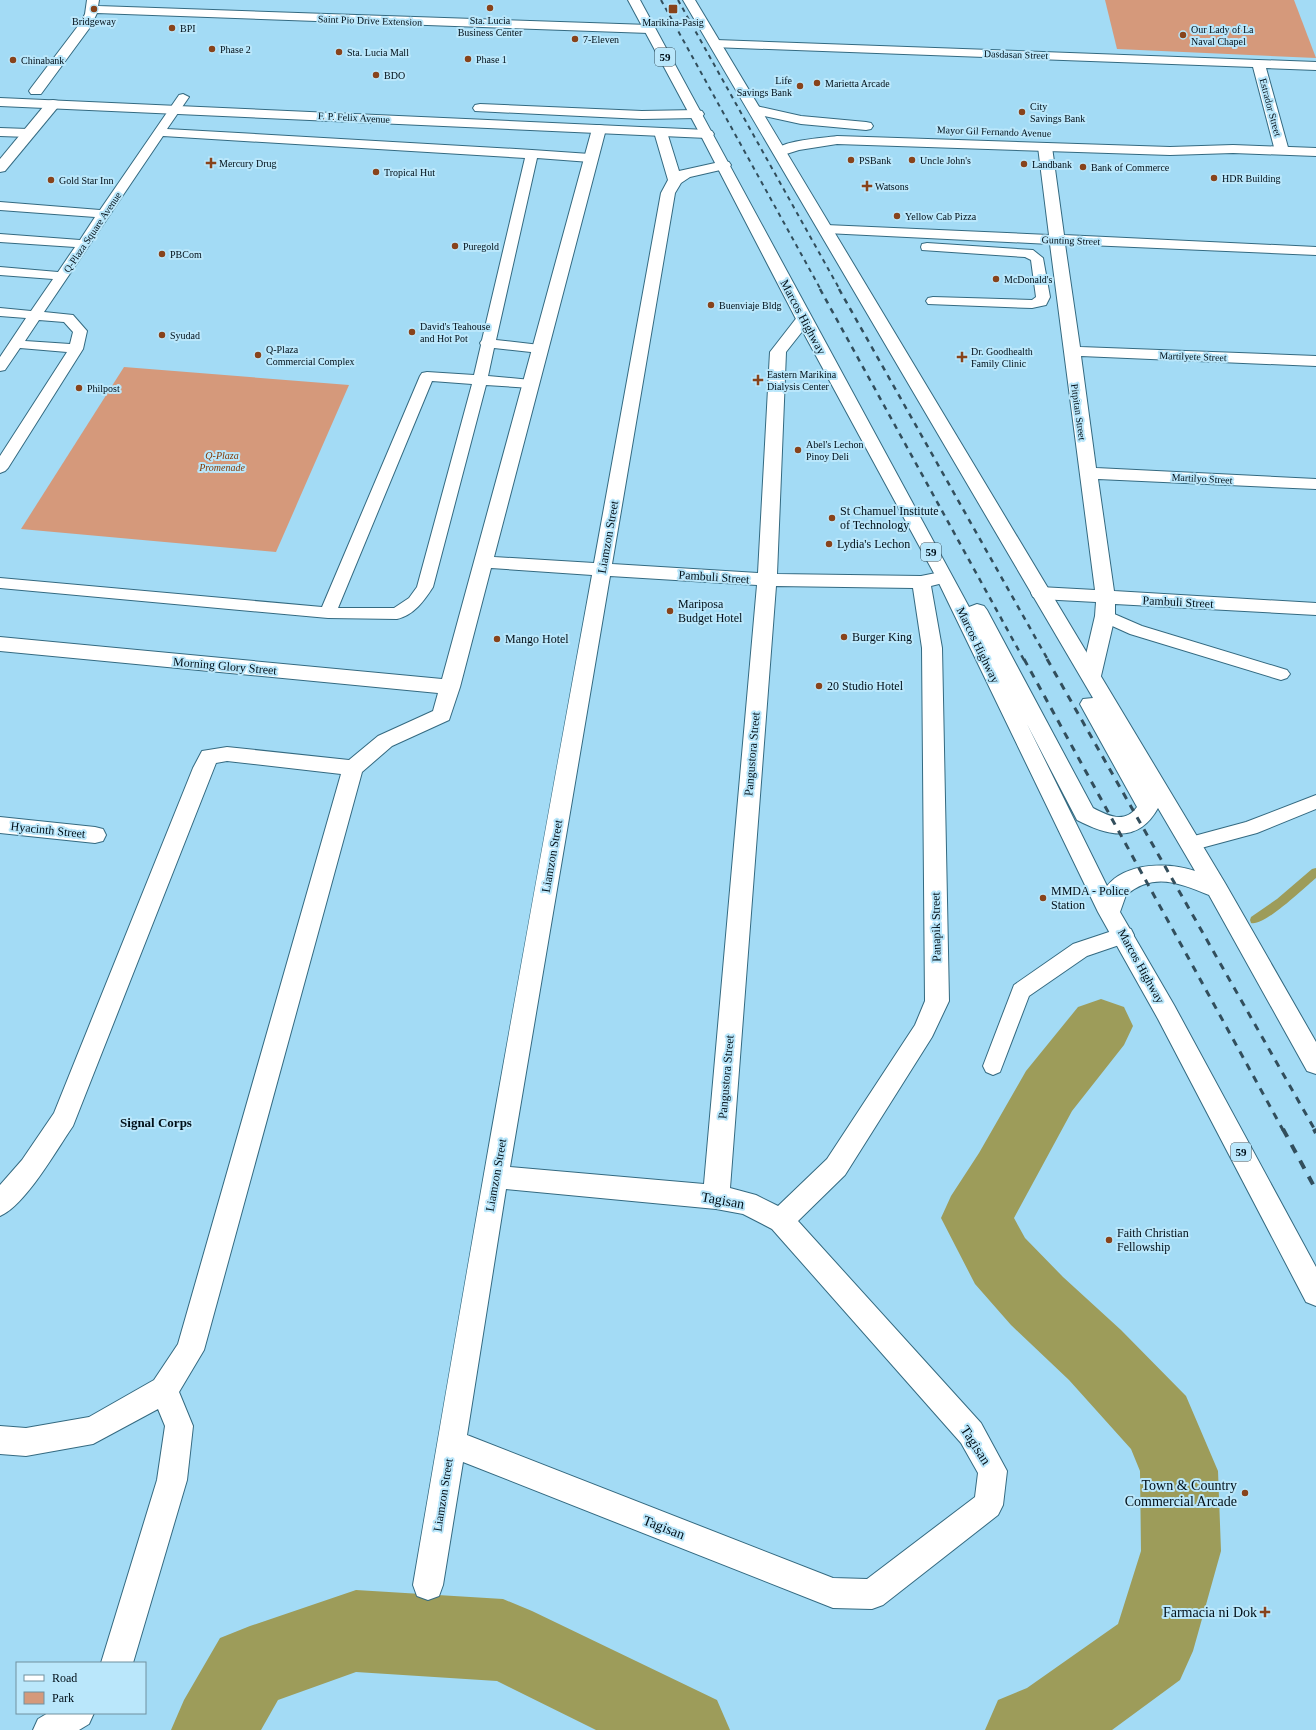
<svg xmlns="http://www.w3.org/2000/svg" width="1316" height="1730" font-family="'Times New Roman',serif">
  <rect width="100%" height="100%" fill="#a3dbf5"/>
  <!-- green -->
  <g fill="#d5997b">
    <path d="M 1105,0 L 1294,0 L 1316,58 L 1117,49 Z"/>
    <path d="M 124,367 L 349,385 L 276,552 L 21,529 Z"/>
  </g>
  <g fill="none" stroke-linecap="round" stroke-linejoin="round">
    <!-- stream -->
    <path fill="#9d9c5a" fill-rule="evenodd" d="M 1316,868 L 1316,878 C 1305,887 1264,927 1251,923 L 1250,920 L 1251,917 L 1277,899 L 1312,869 Z"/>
    <!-- river -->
    <g fill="#9d9c5a" fill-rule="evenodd">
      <path d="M 1101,999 L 1124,1007 L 1133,1026 L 1124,1045 L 1072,1111 L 1014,1218 L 1025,1238 L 1063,1277 L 1121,1330 L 1186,1396 L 1218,1471 L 1221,1551 L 1193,1651 L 1180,1680 L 1112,1730 L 985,1730 L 998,1700 L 1027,1688 L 1118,1624 L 1141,1551 L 1140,1471 L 1131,1449 L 1069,1380 L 1011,1325 L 975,1284 L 941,1218 L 951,1196 L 979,1153 L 1026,1071 L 1078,1007 Z"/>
      <path d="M 356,1590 L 503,1599 L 532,1611 L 717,1700 L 730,1730 L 596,1730 L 497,1681 L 356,1672 L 278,1700 L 261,1730 L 171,1730 L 184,1700 L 220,1638 L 250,1626 Z"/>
    </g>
    <!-- lane casing -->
    <g stroke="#346a81" stroke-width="2">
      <g id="lane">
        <path d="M 183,94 L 189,97 L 167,129 L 532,150 L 590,154 L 596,158 L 590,162 L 537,158 L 496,340 L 540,345 L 545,346 L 547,349 L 545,352 L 540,353 L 494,348 L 488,376 L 531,380 L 536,381 L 538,384 L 536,387 L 531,388 L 486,385 L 433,587 C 424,601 414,615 397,619 L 328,618 L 0,588 L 0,578 L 322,607 L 420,376 L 422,373 L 427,372 L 474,375 L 481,345 L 480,343 L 482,340 L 525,158 L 163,136 L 44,312 L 73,315 L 87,331 L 83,349 L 8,468 L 5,471 L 0,473 L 0,456 L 67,352 L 20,348 L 5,370 L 0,371 L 0,357 L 26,318 L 0,316 L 0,308 L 31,311 L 53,279 L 0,275 L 0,267 L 58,272 L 75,247 L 0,242 L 0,234 L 80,240 L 95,217 L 0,210 L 0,202 L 100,210 L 179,95 ZM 39,320 L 64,322 L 73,332 L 70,344 L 25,341 ZM 432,381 L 472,384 L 417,587 L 409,598 L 394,608 L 338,608 Z"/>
        <path d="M 0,128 L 28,129 L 34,133 L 28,137 L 0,136 Z"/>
        <path d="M 927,243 L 1033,250 L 1043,258 L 1050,297 L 1046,305 L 1032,308 L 928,304 L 926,301 L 928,298 L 933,297 L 1032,300 L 1036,297 L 1031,260 L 1025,257 L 922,250 L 921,247 L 922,244 Z"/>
        <path d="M 1105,610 L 1142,626 L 1287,670 L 1290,674 L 1287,678 L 1281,680 L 1130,634 L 1099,620 L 1097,616 L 1099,612 Z"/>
        <path d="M 1316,795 L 1316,809 L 1257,833 L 1190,851 L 1183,849 L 1181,844 L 1183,839 L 1246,822 Z"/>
        <path d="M 1124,927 L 1131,929 L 1134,935 L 1131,941 L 1087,956 L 1029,996 L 1000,1072 L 993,1075 L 986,1072 L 983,1066 L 1014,985 L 1073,944 Z"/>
      </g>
    </g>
    <!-- street casing -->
    <g stroke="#346a81" stroke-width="2">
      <g id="street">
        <path d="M 87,0 L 99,0 L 98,6 L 649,25 L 655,29 L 649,33 L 97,13 L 91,26 L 41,94 L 31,94 L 29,91 L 31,88 L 81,22 L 85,14 Z"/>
        <path d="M 716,40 L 1316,62 L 1316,70 L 1266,68 L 1289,151 L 1287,154 L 1277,154 L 1275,151 L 1253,67 L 712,47 L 710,44 Z"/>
        <path d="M 53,100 L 58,101 L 60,104 L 58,107 L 5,171 L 0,172 L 0,159 L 48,101 Z"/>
        <path d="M 599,125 L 604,126 L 606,129 L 494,557 L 594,563 L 661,193 L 668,180 L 654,132 L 656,129 L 666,129 L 679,171 L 724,161 L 729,162 L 731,165 L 729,168 L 690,177 L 681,183 L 675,193 L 612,564 L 758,573 L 770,352 L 798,316 L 810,316 L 812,319 L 786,352 L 777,574 L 921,576 L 936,573 L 943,575 L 945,579 L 943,583 L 931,586 L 942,648 L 949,1001 L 932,1037 L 845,1175 L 798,1221 L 981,1423 L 1007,1471 L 1003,1505 L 998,1515 L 883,1605 L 872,1609 L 833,1608 L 463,1462 L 443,1585 L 439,1596 L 428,1600 L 417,1596 L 413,1585 C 470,1248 530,911 592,575 L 491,568 L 460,687 L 449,720 L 392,746 L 362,772 L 204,1350 L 179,1392 L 193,1426 L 187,1480 L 133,1663 L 101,1663 L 157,1480 L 165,1426 L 158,1409 L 93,1444 L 26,1456 L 0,1454 L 0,1426 L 26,1428 L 89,1417 L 154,1380 L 178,1344 L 341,774 L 227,761 L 216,763 L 73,1126 C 57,1149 25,1206 0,1216 L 0,1185 L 22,1160 L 54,1113 L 193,768 L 202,751 L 227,747 L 349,760 L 378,736 L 433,711 L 438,693 L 0,651 L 0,637 L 442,679 L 592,129 L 594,126 ZM 610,576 L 757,585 L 704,1184 L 510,1167 ZM 776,586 L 913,588 L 922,648 L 925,1001 L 915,1025 L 827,1159 L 778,1206 L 756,1195 L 730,1188 ZM 506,1189 L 716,1209 L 743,1214 L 772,1229 L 961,1443 L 978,1473 L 975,1497 L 867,1579 L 833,1578 L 467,1435 Z"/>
        <path d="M 1045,143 L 1050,144 L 1052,147 L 1064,235 L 1316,247 L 1316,255 L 1065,244 L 1080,347 L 1316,356 L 1316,366 L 1081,356 L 1096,468 L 1316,479 L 1316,489 L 1098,479 L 1114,591 L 1316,603 L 1316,615 L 1115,604 L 1115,616 L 1101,676 L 1098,681 L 1091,683 L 1084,681 L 1081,676 L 1095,616 L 1096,602 L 1040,599 L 1033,597 L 1031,593 L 1033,589 L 1040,587 L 1095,590 L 1050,244 L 826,233 L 821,232 L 819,229 L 821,226 L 826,225 L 1049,235 L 1038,147 L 1040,144 Z"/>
        <path d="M 0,817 L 95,827 L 103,829 L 106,835 L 103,841 L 95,843 L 0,833 Z"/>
        <path d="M 48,1713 L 94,1713 L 89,1724 L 79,1730 L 33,1730 L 38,1719 Z"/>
      </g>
    </g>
    <!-- secondary casing -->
    <g stroke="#346a81" stroke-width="2">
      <g id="secondary">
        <path d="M 0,98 L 707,130 L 712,131 L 714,134 L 712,137 L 707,138 L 0,106 Z"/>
        <path d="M 480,104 L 642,111 L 697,110 L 702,111 L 704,114 L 702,117 L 697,118 L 642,119 L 475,111 L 473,108 L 475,105 Z"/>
        <path d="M 756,106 L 801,116 L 866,122 L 871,123 L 873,126 L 871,129 L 866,130 L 801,124 L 751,113 L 749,110 L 751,107 Z"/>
        <path d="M 837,136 L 1170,147 L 1233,145 L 1316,148 L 1316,156 L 1233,153 L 1170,155 L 837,144 L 799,150 L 780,156 L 775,155 L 773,152 C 781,140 823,138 837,136 Z"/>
      </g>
    </g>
    <!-- primary casing -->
    <g stroke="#346a81" stroke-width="2">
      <path id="primary" d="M 628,0 L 640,0 L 969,607 L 977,604 L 984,606 L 987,610 L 1093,808 C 1108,816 1125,824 1137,807 L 1080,704 L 1083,699 L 1093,698 L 683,0 L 695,0 L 1225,883 L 1316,1042 L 1316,1074 L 1307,1071 L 1209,895 C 1179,883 1154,872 1126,895 L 1120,912 L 1174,1005 L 1316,1267 L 1316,1306 L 1306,1302 L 1158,1019 L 1098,912 L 936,577 L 796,319 L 700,134 ZM 1027,724 L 1077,820 C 1108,836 1138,844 1158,808 L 1195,871 C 1169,862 1126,862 1107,886 Z"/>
    </g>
    <!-- lane -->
    <use href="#lane" fill="#fff" fill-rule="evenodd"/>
    <!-- street -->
    <use href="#street" fill="#fff" fill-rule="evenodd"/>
    <!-- secondary -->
    <use href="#secondary" fill="#fff" fill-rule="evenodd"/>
    <!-- primary -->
    <use href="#primary" fill="#fff" fill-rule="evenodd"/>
    <!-- rail-far3 -->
    <g stroke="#324e5c" stroke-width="2" stroke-dasharray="4.5 4.5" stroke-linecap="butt">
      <path d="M 661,0 L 821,290"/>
      <path d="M 678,0 L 840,290"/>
    </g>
    <!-- rail-far2 -->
    <g stroke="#324e5c" stroke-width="2.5" stroke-dasharray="5.5 5.5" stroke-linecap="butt">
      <path d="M 820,289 L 1024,660"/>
      <path d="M 839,289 L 1048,660"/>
    </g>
    <!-- rail-far1 -->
    <g stroke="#324e5c" stroke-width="3" stroke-dasharray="7 7" stroke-linecap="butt">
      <path d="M 1024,659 L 1283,1130"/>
      <path d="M 1047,659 L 1315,1130"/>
    </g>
    <!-- rail -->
    <g stroke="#324e5c" stroke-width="4" stroke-dasharray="9 9" stroke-linecap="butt">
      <path d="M 1283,1129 L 1316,1190"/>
      <path d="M 1314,1129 L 1316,1133"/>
    </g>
  </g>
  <!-- markers -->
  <g fill="#88431b" stroke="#bae7fb" stroke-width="1.5">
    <circle cx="490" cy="8" r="4"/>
    <circle cx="94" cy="9" r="4"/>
    <rect x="668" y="4" width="10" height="10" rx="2"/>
    <circle cx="172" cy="28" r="4"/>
    <circle cx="1183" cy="35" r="4"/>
    <circle cx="575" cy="39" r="4"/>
    <circle cx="212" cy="49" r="4"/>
    <circle cx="339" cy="52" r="4"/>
    <circle cx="468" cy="59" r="4"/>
    <circle cx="13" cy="60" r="4"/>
    <circle cx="376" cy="75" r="4"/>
    <circle cx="817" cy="83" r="4"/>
    <circle cx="800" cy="86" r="4"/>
    <circle cx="1022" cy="112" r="4"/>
    <circle cx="851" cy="160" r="4"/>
    <circle cx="912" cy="160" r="4"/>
    <path d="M209 157h4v4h4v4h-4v4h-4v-4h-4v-4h4z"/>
    <circle cx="1024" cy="164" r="4"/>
    <circle cx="1083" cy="167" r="4"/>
    <circle cx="376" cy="172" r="4"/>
    <circle cx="1214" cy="178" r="4"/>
    <circle cx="51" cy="180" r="4"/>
    <path d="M865 180h4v4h4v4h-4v4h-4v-4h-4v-4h4z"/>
    <circle cx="897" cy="216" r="4"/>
    <circle cx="455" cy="246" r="4"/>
    <circle cx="162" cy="254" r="4"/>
    <circle cx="996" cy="279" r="4"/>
    <circle cx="711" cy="305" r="4"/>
    <circle cx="412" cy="332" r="4"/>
    <circle cx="162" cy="335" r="4"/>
    <circle cx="258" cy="355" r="4"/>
    <path d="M960 351h4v4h4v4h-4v4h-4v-4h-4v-4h4z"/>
    <path d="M756 374h4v4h4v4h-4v4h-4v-4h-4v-4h4z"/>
    <circle cx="79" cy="388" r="4"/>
    <circle cx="798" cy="450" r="4"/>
    <circle cx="832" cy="518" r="4"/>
    <circle cx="829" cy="544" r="4"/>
    <circle cx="670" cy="611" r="4"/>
    <circle cx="844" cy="637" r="4"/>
    <circle cx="497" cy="639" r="4"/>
    <circle cx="819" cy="686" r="4"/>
    <circle cx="1043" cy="898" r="4"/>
    <circle cx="1109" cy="1240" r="4"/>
    <circle cx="1245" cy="1493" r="4"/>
    <path d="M1263 1606h4v4h4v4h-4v4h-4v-4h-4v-4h4z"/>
  </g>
  <g text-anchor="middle" stroke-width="4" stroke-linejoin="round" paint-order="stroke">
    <!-- far-street labels -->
    <g font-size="10" fill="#000f18" stroke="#bae7fb">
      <text transform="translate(370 20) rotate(2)" y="4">Saint Pio Drive Extension</text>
      <text transform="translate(1016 54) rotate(2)" y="4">Dasdasan Street</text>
      <text transform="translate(1271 107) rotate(75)" y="4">Estrador Street</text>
      <text transform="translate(354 117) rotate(3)" y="4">F. P. Felix Avenue</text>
      <text transform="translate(994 131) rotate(2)" y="4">Mayor Gil Fernando Avenue</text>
      <text transform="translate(92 232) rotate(-56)" y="4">Q-Plaza Square Avenue</text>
      <text transform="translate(1071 240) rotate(2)" y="4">Gunting Street</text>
      <text transform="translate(1193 356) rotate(2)" y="4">Martilyete Street</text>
      <text transform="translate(1079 412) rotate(82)" y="4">Pitpitan Street</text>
      <text transform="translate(1202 478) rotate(3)" y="4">Martilyo Street</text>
    </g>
    <!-- far-poi labels -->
    <g font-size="10" fill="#000f18" stroke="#bae7fb" text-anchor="start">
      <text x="490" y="24" text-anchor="middle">Sta. Lucia<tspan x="490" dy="12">Business Center</tspan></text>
      <text x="94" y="25" text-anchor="middle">Bridgeway</text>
      <text x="673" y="26" text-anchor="middle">Marikina-Pasig</text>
      <text x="180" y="32">BPI</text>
      <text x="1191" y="33">Our Lady of La<tspan x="1191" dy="12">Naval Chapel</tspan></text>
      <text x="583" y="43">7-Eleven</text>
      <text x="220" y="53">Phase 2</text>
      <text x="347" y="56">Sta. Lucia Mall</text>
      <text x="476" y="63">Phase 1</text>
      <text x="21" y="64">Chinabank</text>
      <text x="384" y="79">BDO</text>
      <text x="792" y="84" text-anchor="end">Life<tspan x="792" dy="12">Savings Bank</tspan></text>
      <text x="825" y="87">Marietta Arcade</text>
      <text x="1030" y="110">City<tspan x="1030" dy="12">Savings Bank</tspan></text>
      <text x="859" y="164">PSBank</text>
      <text x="920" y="164">Uncle John's</text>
      <text x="219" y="167">Mercury Drug</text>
      <text x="1032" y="168">Landbank</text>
      <text x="1091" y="171">Bank of Commerce</text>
      <text x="384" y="176">Tropical Hut</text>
      <text x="1222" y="182">HDR Building</text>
      <text x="59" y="184">Gold Star Inn</text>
      <text x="875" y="190">Watsons</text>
      <text x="905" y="220">Yellow Cab Pizza</text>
      <text x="463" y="250">Puregold</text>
      <text x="170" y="258">PBCom</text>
      <text x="1004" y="283">McDonald's</text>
      <text x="719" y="309">Buenviaje Bldg</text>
      <text x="420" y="330">David's Teahouse<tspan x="420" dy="12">and Hot Pot</tspan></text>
      <text x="170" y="339">Syudad</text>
      <text x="266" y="353">Q-Plaza<tspan x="266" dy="12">Commercial Complex</tspan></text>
      <text x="971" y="355">Dr. Goodhealth<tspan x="971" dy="12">Family Clinic</tspan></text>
      <text x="767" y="378">Eastern Marikina<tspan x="767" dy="12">Dialysis Center</tspan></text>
      <text x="87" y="392">Philpost</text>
      <text x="806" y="448">Abel's Lechon<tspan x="806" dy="12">Pinoy Deli</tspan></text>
    </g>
    <!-- far-park labels -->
    <g font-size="10" font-style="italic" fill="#843905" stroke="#bae7fb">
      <text x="222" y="459">Q-Plaza<tspan x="222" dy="12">Promenade</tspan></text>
    </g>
    <!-- shield labels -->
    <g fill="#bae7fb" stroke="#38505c" stroke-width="1">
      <rect x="655" y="48" width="20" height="18" rx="3"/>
      <rect x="921" y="543" width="20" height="18" rx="3"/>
      <rect x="1231" y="1143" width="20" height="18" rx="3"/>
    </g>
    <g font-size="11" font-weight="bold" fill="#000f18">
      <text x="665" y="61">59</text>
      <text x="931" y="556">59</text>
      <text x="1241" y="1156">59</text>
    </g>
    <!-- street labels -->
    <g font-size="12" fill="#000f18" stroke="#bae7fb">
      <text transform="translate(803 317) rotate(62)" y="4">Marcos Highway</text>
      <text transform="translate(608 537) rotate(-80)" y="4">Liamzon Street</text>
      <text transform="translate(714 577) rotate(4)" y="4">Pambuli Street</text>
      <text transform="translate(1178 602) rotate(3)" y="4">Pambuli Street</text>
      <text transform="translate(978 645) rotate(64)" y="4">Marcos Highway</text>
      <text transform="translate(225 666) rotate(5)" y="4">Morning Glory Street</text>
      <text transform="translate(752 754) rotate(-85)" y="4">Pangustora Street</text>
      <text transform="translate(48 830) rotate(6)" y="4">Hyacinth Street</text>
      <text transform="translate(552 856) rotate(-80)" y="4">Liamzon Street</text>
      <text transform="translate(936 927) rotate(-91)" y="4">Panapik Street</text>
      <text transform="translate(1141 966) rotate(61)" y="4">Marcos Highway</text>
      <text transform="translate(726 1077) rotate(-85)" y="4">Pangustora Street</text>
      <text transform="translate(496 1175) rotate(-80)" y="4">Liamzon Street</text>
      <text transform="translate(443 1495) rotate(-81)" y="4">Liamzon Street</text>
    </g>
    <!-- poi labels -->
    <g font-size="12" fill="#000f18" stroke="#bae7fb" text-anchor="start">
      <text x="840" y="515">St Chamuel Institute<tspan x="840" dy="14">of Technology</tspan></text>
      <text x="837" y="548">Lydia's Lechon</text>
      <text x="678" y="608">Mariposa<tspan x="678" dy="14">Budget Hotel</tspan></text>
      <text x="852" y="641">Burger King</text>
      <text x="505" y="643">Mango Hotel</text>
      <text x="827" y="690">20 Studio Hotel</text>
      <text x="1051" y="895">MMDA - Police<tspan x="1051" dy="14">Station</tspan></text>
      <text x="1117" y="1237">Faith Christian<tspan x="1117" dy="14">Fellowship</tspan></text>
    </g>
    <!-- neighbourhood labels -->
    <g font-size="13" font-weight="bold" fill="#000f18" stroke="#bae7fb">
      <text x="156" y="1127">Signal Corps</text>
    </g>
    <!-- near-street labels -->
    <g font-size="14" fill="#000f18" stroke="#bae7fb">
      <text transform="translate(723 1200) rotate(10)" y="5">Tagisan</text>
      <text transform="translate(976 1445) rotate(57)" y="5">Tagisan</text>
      <text transform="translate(664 1527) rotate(21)" y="5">Tagisan</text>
    </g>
    <!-- near-poi labels -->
    <g font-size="14" fill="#000f18" stroke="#bae7fb" text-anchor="end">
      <text x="1237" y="1490">Town &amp; Country<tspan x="1237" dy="16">Commercial Arcade</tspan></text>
      <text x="1257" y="1617">Farmacia ni Dok</text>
    </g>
  </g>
  <!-- legend -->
  <rect x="16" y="1662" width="130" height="52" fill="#bae7fb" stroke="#7091a0"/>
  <rect x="24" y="1675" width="20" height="6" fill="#ffffff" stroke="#7091a0"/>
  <text x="52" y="1682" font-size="12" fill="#000f18">Road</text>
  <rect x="24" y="1692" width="20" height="12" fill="#d5997b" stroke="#7091a0"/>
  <text x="52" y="1702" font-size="12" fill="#000f18">Park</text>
</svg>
